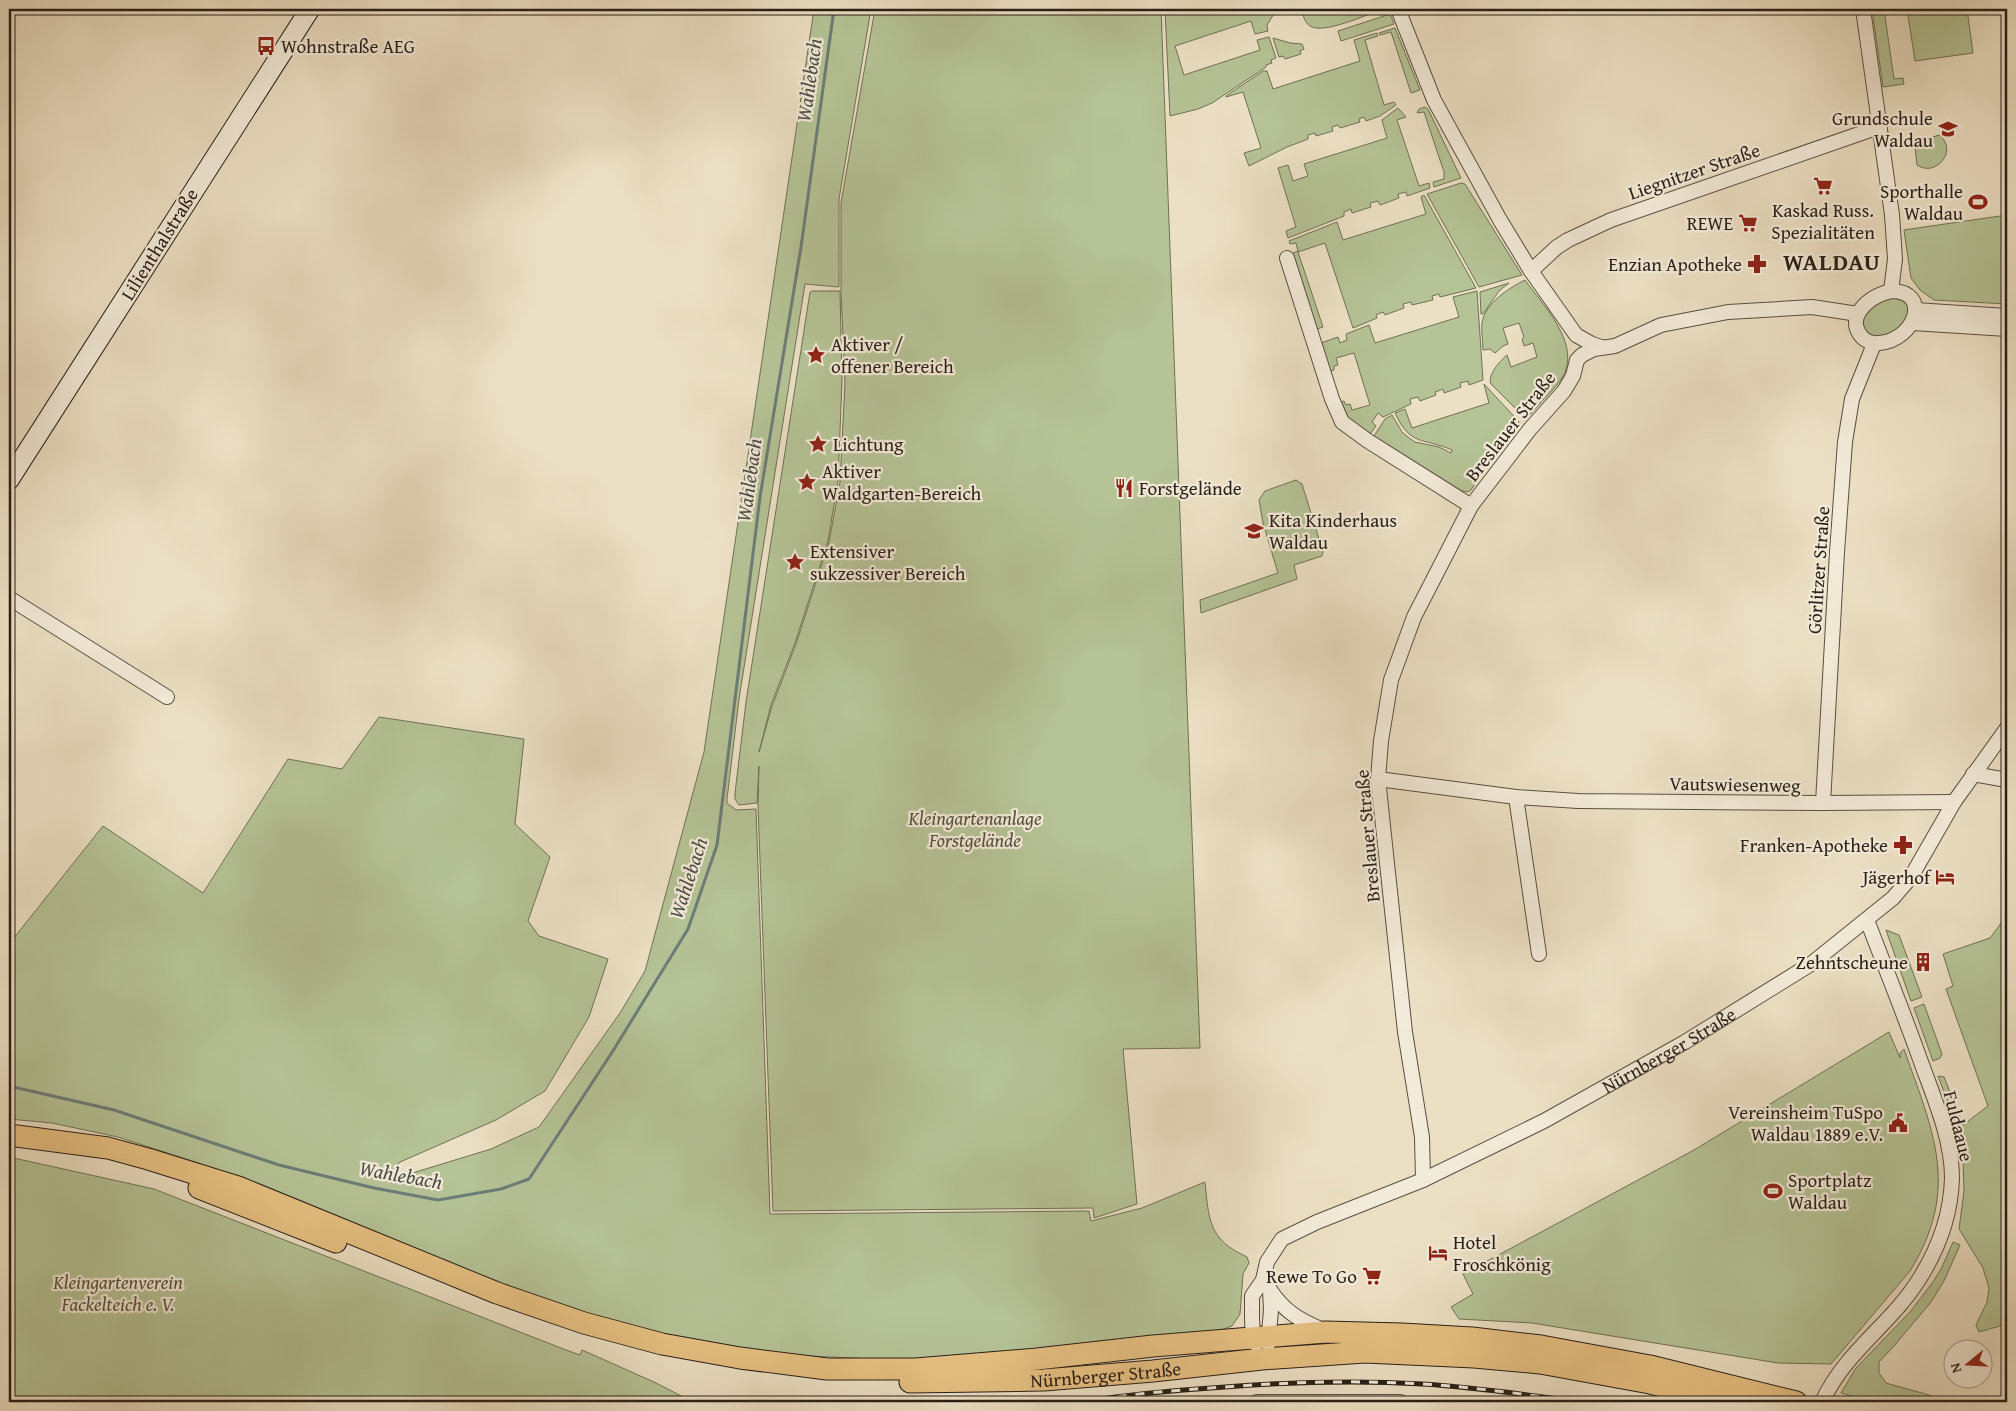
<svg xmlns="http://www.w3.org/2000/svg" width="2016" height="1411" font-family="'Gentium Book Plus',serif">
  <rect width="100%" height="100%" fill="#ece0c4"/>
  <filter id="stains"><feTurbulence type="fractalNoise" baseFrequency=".004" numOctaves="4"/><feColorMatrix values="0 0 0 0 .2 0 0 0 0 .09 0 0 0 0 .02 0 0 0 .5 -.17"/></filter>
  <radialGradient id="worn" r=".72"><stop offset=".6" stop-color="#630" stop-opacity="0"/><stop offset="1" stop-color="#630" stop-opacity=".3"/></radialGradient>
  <!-- green -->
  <g fill="#b5c396" stroke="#6f7156">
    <path d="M 814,9 L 871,9 L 839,199 L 839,287 L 805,284 L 739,699 L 727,799 L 727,803 L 736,810 L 756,809 L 770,1214 L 1089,1211 L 1091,1221 L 1142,1208 L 1205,1182 C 1209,1220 1208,1239 1247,1257 L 1249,1263 L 1243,1274 L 1240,1314 L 1232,1326 L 1221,1330 L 991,1354 L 893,1360 L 767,1354 L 681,1341 L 581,1317 L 368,1233 L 198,1163 L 118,1137 L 52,1123 L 9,1119 L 9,944 L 103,826 L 203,893 L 288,759 L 342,769 L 379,717 L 524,739 L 515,824 L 550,857 L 528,921 L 539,936 L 608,959 L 589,1017 L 545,1091 L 496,1120 L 400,1162 L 390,1172 L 406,1175 L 491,1149 L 539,1127 L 620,1013 L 645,971 L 704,752 Z"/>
    <path d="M 875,9 L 1161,9 L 1200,1048 L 1123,1049 L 1137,1204 L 1094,1218 L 1093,1208 L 773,1211 L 758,806 L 759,766 L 757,803 L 739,805 L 735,799 L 735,793 L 746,702 L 810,292 L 812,291 L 840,291 L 842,381 L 838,481 L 828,541 L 795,643 L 771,705 L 759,752 L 772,706 L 796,644 L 829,542 L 840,482 L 845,383 L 841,291 L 841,203 Z"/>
    <path d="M 1165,9 L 1277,9 L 1267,25 L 1268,31 L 1255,34 L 1251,21 L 1175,46 L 1184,75 L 1260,50 L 1257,40 L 1269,37 L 1276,58 L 1271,60 L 1272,63 L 1266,65 L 1266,67 L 1212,103 L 1198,109 L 1170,116 Z"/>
    <path d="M 1301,9 L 1310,10 L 1383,9 C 1368,14 1323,35 1310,26 C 1305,23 1303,15 1301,9 Z"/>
    <path d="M 1872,9 L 1884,9 L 1894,79 L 1903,78 L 1904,84 L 1883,87 Z"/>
    <path d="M 1895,9 L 1967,9 L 1973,53 L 1915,61 L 1907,9 L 1895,11 Z"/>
    <path d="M 1390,14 L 1394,24 L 1341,41 L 1338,31 Z"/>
    <path d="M 1395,28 L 1420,90 L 1411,93 L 1391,32 L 1380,35 L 1379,33 Z"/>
    <path d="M 1377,33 L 1378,36 L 1365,40 L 1384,105 L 1394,102 L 1396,105 L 1380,116 L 1366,121 L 1364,117 L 1359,119 L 1360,122 L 1340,128 L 1338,125 L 1332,127 L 1333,131 L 1316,136 L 1315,133 L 1308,135 L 1308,139 L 1287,147 L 1249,166 L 1244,153 L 1261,148 L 1243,92 L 1226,97 L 1226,96 L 1263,71 L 1267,71 L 1273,89 L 1360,61 L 1354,40 Z"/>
    <path d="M 1273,38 L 1290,43 L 1302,44 L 1304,49 L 1300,51 L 1301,54 L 1285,59 L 1283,56 L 1279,57 Z"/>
    <path d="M 1425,107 L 1428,109 L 1461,178 L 1434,187 L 1433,182 L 1444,179 L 1444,172 L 1424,112 L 1417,113 L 1419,109 Z"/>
    <path d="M 1398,108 L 1406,117 L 1397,120 L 1419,186 L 1429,183 L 1430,188 L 1407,196 L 1406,192 L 1398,194 L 1399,198 L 1380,205 L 1378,201 L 1370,203 L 1371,207 L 1352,213 L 1351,209 L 1344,212 L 1344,216 L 1288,238 L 1286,231 L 1296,227 L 1278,168 L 1288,165 L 1293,181 L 1308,176 L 1304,164 L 1387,138 L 1382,120 Z"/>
    <path d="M 1939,135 C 1959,150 1936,178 1917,165 L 1915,147 L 1924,140 Z"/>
    <path d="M 1461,183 L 1465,184 L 1522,275 L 1479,287 L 1427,194 Z"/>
    <path d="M 1424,195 L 1476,288 L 1440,297 L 1439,294 L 1432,296 L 1433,300 L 1412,305 L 1411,302 L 1403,304 L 1404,308 L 1385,315 L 1383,312 L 1376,315 L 1377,318 L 1353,328 L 1325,243 L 1298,252 L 1323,327 L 1317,329 L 1293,253 L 1298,251 L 1296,243 L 1290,244 L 1289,241 L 1337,222 L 1343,240 L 1426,214 L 1421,197 Z"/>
    <path d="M 2007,215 L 2007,304 L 1934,300 L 1920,290 L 1911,278 L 1904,230 Z"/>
    <path d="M 1525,280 C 1542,304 1578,340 1565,372 C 1561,382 1553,389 1546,397 C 1539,404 1533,413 1525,419 L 1520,416 L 1526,409 L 1521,404 L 1516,409 L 1491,384 C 1487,375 1500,361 1507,355 L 1511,367 L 1537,357 L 1533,343 L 1524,346 L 1522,339 L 1524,337 L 1519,323 L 1503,328 L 1508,344 L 1503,346 L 1495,353 L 1490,349 L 1483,350 C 1483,342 1481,331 1482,323 C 1485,303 1509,288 1525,280 Z"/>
    <path d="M 1509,283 L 1499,291 L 1483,314 L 1481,314 L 1480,292 Z"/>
    <path d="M 1477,291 L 1483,380 L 1469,385 L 1468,381 L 1460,383 L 1461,387 L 1444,393 L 1443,389 L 1435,392 L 1436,395 L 1420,401 L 1418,397 L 1410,399 L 1411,404 L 1383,417 L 1378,413 L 1372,422 L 1376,426 L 1370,434 L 1347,417 L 1340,402 L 1344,401 L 1346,405 L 1350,404 L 1352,410 L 1370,405 L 1354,353 L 1336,358 L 1338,365 L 1334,366 L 1334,370 L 1330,371 L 1321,343 L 1338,337 L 1340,343 L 1347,340 L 1346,334 L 1369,325 L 1375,343 L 1459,317 L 1453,297 Z"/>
    <path d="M 1896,297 L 1905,300 L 1910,310 L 1907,323 L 1885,337 L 1872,338 L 1864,331 L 1862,319 C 1870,306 1881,301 1896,297 Z"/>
    <path d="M 1484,384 L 1521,424 L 1488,464 L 1471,490 L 1468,492 L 1462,491 L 1374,436 L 1385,419 L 1392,415 L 1402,432 L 1409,438 L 1415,442 L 1439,447 L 1451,453 L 1452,450 C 1422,437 1411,447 1395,413 L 1405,409 L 1412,428 L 1489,403 Z"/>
    <path d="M 1296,480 L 1302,484 L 1323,552 L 1322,556 L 1294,565 L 1297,579 L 1201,613 L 1200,600 L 1278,573 L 1263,523 L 1259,500 L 1265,491 Z"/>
    <path d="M 2007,915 L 2007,1324 L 1979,1332 L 1976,1325 L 1987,1302 L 1989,1288 L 1983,1268 L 1959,1229 L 1964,1191 L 1963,1160 L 1956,1124 L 1938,1076 L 1944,1077 L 1963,1125 L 1988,1106 L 1946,989 L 1953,986 L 1943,954 L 1990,938 Z"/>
    <path d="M 1886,930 L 1899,935 L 1922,997 L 1911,1001 Z"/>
    <path d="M 1924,1004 L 1942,1054 L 1940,1058 L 1933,1061 L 1914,1008 Z"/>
    <path d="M 1889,1032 L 1900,1058 L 1900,1053 L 1904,1049 C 1933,1132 1961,1188 1910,1271 L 1831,1364 L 1778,1363 L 1532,1323 L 1459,1319 L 1451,1307 L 1473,1294 L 1463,1274 L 1694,1150 Z"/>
    <path d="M 9,1157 L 154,1189 L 566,1350 L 580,1355 L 582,1350 L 654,1382 L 693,1402 L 9,1402 Z"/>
    <path d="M 1953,1242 L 1960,1245 L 1944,1281 L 1931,1302 L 1894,1346 L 1879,1362 L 1879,1373 L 1886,1383 L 1929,1395 L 1942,1402 L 1872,1402 L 1841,1393 L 1856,1368 L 1910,1312 L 1933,1282 L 1942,1267 Z"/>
  </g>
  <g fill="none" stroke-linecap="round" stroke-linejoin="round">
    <!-- stream -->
    <path stroke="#6c7d78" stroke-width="3" d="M 9,1086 L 114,1110 L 279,1165 L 374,1188 L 438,1200 L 501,1189 L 529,1179 L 611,1054 L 688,929 L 717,845 L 760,497 L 801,247 L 834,9"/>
    <!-- minor casing -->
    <g stroke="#5a4f42" stroke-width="16">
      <g id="minor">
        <path d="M 1398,9 L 1434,100 L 1500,220 L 1531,271 L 1576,335 L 1592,344 L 1601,347"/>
        <path d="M 1863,9 L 1892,215 L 1895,259 L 1891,291"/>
        <path d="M 1287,258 L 1332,399 L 1342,422 L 1368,441 L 1471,506"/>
        <path d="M 1531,271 L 1557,247 L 1568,240 L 1611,220 L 1879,127"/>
        <path d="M 1891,291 C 1932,291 1916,340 1879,343 C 1862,345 1850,326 1859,312 C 1866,301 1879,294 1891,291 Z"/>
        <path d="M 1915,310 L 2007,316"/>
        <path d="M 1913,323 L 2007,329"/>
        <path d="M 9,598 L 167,697"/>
        <path d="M 1973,774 L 2007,780"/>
        <path d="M 1378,779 L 1516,797 L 1578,801 L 1823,803 L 1954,802"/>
        <path d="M 1516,797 L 1539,954"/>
        <path d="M 1823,803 L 1837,552 L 1845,442 L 1852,399 L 1874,344"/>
        <path d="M 1423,1180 L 1422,1137 L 1405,1032 L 1378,779 L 1381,741 L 1391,680 L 1414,617 L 1471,506 L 1530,429 L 1564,391 L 1573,376 L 1577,360 L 1582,355 L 1594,349 L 1615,346 L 1661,325 L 1728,312 L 1812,307 L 1858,314"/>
        <path d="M 1263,1280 L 1270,1290 L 1271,1310 L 1268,1344"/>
        <path d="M 1270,1290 C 1285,1312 1299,1320 1323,1330"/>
        <path id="s1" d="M 1256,1344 L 1253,1337 L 1252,1319 L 1252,1296 L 1263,1280 L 1267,1262 L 1282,1239 L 1317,1222 L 1423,1180 L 1544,1121 L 1685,1042 L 1811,964 L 1893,898 L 1911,877 L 1954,802 L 2007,728"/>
        <path d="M 1257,1402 L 1400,1402"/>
        <path d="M 1822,1402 C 1846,1351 1889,1326 1918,1281 C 1938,1250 1951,1215 1952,1178 C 1952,1139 1934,1098 1921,1062 C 1904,1014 1885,967 1867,920"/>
      </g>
    </g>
    <!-- secondary casing -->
    <g stroke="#291f17" stroke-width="21">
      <path id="secondary" d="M 9,480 L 310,9"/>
    </g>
    <!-- primary casing -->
    <g stroke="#291f17" stroke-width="23">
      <g id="primary">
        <path d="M 9,1135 L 108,1148 L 148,1159 L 238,1187 L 497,1293 L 584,1323 L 662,1344 L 740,1358 L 827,1369 L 916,1369 L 1037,1359 L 1153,1346 L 1326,1332 L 1402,1334 L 1472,1338 L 1541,1346 L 1650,1366 L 1796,1402"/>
        <path d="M 199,1188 L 336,1242"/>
        <path id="s2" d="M 910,1382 L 1044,1380 L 1153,1371 L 1262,1359 L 1365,1352 L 1474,1357 L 1540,1363 L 1650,1383 L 1726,1402"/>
      </g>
    </g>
    <!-- minor -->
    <use href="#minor" stroke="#f3ebd9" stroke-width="14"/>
    <!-- secondary -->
    <use href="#secondary" stroke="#f3ebd9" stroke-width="19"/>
    <!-- primary -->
    <use href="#primary" stroke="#e6c082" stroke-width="21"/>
    <!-- rail casing -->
    <g stroke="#291f17" stroke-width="5">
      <path id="rail" d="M 1082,1402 C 1129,1394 1177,1390 1225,1387 C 1291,1382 1356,1380 1422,1384 C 1475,1387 1528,1395 1581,1402"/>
    </g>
    <!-- rail -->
    <use href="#rail" stroke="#f3ebd9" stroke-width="3" stroke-dasharray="9" stroke-linecap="butt"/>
  </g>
  <!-- icons -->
  <defs>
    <g id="bus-bare" transform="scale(1.5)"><path d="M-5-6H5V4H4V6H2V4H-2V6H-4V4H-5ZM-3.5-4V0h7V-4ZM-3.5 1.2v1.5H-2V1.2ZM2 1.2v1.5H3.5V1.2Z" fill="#8f2418" stroke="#f3ebd9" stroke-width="2.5" paint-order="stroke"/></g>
    <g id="school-bare" transform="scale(1.5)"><path d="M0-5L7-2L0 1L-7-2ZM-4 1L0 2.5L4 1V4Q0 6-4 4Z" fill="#8f2418" stroke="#f3ebd9" stroke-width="2.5" paint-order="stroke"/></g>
    <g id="supermarket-bare" transform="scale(1.5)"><path d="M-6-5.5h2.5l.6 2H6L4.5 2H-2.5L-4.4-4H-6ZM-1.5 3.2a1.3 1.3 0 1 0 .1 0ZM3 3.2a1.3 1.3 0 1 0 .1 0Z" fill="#8f2418" stroke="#f3ebd9" stroke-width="2.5" paint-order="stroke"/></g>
    <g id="stadium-bare" transform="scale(1.5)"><path d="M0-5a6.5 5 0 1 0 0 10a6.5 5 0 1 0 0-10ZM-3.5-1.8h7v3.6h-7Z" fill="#8f2418" stroke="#f3ebd9" stroke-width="2.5" paint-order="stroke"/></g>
    <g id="pharmacy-bare" transform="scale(1.5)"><path d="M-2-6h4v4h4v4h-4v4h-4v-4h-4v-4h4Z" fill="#8f2418" stroke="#f3ebd9" stroke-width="2.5" paint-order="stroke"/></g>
    <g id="sight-bare" transform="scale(1.5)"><path d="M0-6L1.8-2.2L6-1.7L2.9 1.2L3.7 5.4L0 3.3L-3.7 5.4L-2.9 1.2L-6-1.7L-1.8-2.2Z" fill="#8f2418" stroke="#f3ebd9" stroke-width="2.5" paint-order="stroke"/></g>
    <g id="restaurant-bare" transform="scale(1.5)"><path d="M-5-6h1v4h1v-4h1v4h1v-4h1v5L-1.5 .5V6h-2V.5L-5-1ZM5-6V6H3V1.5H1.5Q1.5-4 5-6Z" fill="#8f2418" stroke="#f3ebd9" stroke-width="2.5" paint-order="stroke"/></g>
    <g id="hotel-bare" transform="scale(1.5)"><path d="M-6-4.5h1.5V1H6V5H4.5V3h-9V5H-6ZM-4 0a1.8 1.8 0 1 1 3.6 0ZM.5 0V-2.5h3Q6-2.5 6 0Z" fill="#8f2418" stroke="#f3ebd9" stroke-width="2.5" paint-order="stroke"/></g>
    <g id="building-bare" transform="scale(1.5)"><path d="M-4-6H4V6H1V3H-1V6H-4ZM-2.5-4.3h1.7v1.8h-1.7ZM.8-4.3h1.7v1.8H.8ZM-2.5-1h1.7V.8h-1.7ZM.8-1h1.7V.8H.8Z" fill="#8f2418" stroke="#f3ebd9" stroke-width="2.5" paint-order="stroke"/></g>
    <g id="civic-bare" transform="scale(1.5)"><path d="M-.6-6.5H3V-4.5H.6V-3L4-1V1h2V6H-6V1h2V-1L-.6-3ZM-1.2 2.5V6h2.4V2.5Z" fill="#8f2418" stroke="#f3ebd9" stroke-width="2.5" paint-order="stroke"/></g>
  </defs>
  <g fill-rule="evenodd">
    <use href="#bus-bare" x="266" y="46"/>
    <use href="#school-bare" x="1948" y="129"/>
    <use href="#supermarket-bare" x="1823" y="186"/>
    <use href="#stadium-bare" x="1978" y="202"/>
    <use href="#supermarket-bare" x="1748" y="223"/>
    <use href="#pharmacy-bare" x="1757" y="264"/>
    <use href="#sight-bare" x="816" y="355"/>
    <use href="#sight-bare" x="818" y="444"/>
    <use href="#sight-bare" x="807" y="482"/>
    <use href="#restaurant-bare" x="1124" y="488"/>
    <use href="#school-bare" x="1254" y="531"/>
    <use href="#sight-bare" x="795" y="562"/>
    <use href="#pharmacy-bare" x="1903" y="845"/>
    <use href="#hotel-bare" x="1945" y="877"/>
    <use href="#building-bare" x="1923" y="962"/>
    <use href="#civic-bare" x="1898" y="1123"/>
    <use href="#stadium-bare" x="1773" y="1191"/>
    <use href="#hotel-bare" x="1438" y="1253"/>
    <use href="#supermarket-bare" x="1372" y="1276"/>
  </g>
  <g text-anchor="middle" stroke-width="4.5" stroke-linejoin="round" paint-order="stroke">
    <!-- poi labels -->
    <g font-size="19" fill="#291f17" stroke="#f3ebd9" text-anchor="start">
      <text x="281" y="53">Wohnstraße AEG</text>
      <text x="1933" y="125" text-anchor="end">Grundschule<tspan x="1933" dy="22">Waldau</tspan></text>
      <text x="1963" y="198" text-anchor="end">Sporthalle<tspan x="1963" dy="22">Waldau</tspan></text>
      <text x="1823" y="217" text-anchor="middle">Kaskad Russ.<tspan x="1823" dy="22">Spezialitäten</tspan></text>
      <text x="1733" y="230" text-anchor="end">REWE</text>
      <text x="1742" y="271" text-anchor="end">Enzian Apotheke</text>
      <text x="831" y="351">Aktiver /<tspan x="831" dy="22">offener Bereich</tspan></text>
      <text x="833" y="451">Lichtung</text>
      <text x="822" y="478">Aktiver<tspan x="822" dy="22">Waldgarten-Bereich</tspan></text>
      <text x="1139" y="495">Forstgelände</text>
      <text x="1269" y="527">Kita Kinderhaus<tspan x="1269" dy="22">Waldau</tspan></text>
      <text x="810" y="558">Extensiver<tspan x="810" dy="22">sukzessiver Bereich</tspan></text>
      <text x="1888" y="852" text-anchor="end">Franken-Apotheke</text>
      <text x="1930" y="884" text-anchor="end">Jägerhof</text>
      <text x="1908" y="969" text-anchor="end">Zehntscheune</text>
      <text x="1883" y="1119" text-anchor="end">Vereinsheim TuSpo<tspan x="1883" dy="22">Waldau 1889 e.V.</tspan></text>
      <text x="1788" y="1187">Sportplatz<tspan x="1788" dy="22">Waldau</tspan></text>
      <text x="1453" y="1249">Hotel<tspan x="1453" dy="22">Froschkönig</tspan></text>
      <text x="1357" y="1283" text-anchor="end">Rewe To Go</text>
    </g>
    <!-- street labels -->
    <g font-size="19" fill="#291f17" stroke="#f3ebd9">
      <text transform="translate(1694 171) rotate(-19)" y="7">Liegnitzer Straße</text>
      <text transform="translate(159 244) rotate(-58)" y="7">Lilienthalstraße</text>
      <text transform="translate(1510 426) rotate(-52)" y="7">Breslauer Straße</text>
      <text transform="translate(1818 570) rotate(-86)" y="7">Görlitzer Straße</text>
      <text transform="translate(1735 784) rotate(1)" y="7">Vautswiesenweg</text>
      <text transform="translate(1367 836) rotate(-95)" y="7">Breslauer Straße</text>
      <text dy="7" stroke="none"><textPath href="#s1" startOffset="545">Nürnberger Straße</textPath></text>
      <text transform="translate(1959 1126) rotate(76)" y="7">Fuldaaue</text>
      <text dy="7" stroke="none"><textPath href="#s2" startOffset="196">Nürnberger Straße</textPath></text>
    </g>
    <!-- park labels -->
    <g font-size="19" font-style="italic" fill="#53503d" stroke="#f3ebd9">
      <text x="975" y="825">Kleingartenanlage<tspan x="975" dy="22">Forstgelände</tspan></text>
      <text x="118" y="1289">Kleingartenverein<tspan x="118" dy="22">Fackelteich e. V.</tspan></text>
    </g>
    <!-- water labels -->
    <g font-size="20" font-style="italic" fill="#4b4e48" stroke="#f3ebd9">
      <text transform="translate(809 80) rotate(-82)" y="7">Wahlebach</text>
      <text transform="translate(749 480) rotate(-82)" y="7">Wahlebach</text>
      <text transform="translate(688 878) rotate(-72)" y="7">Wahlebach</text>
      <text transform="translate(401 1175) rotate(10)" y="7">Wahlebach</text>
    </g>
    <!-- district labels -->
    <g font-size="24" font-weight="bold" letter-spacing="1" fill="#291f17" stroke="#f3ebd9">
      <text x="1832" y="270">WALDAU</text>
    </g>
  </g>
  <!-- margin -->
  <rect width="2016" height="1411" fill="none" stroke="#ece0c4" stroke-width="30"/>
  <rect x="10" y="10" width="1996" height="1391" fill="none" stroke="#291f17" stroke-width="2.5"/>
  <rect x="15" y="15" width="1986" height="1381" fill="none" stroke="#291f17"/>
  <!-- north arrow -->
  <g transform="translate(1968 1364) rotate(252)"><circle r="24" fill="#f3ebd9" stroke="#a2998b"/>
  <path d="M0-4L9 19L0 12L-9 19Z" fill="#8f2418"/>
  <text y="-8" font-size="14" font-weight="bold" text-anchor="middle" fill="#291f17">N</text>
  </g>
  <rect width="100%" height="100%" filter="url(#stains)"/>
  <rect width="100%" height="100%" fill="url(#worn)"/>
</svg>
